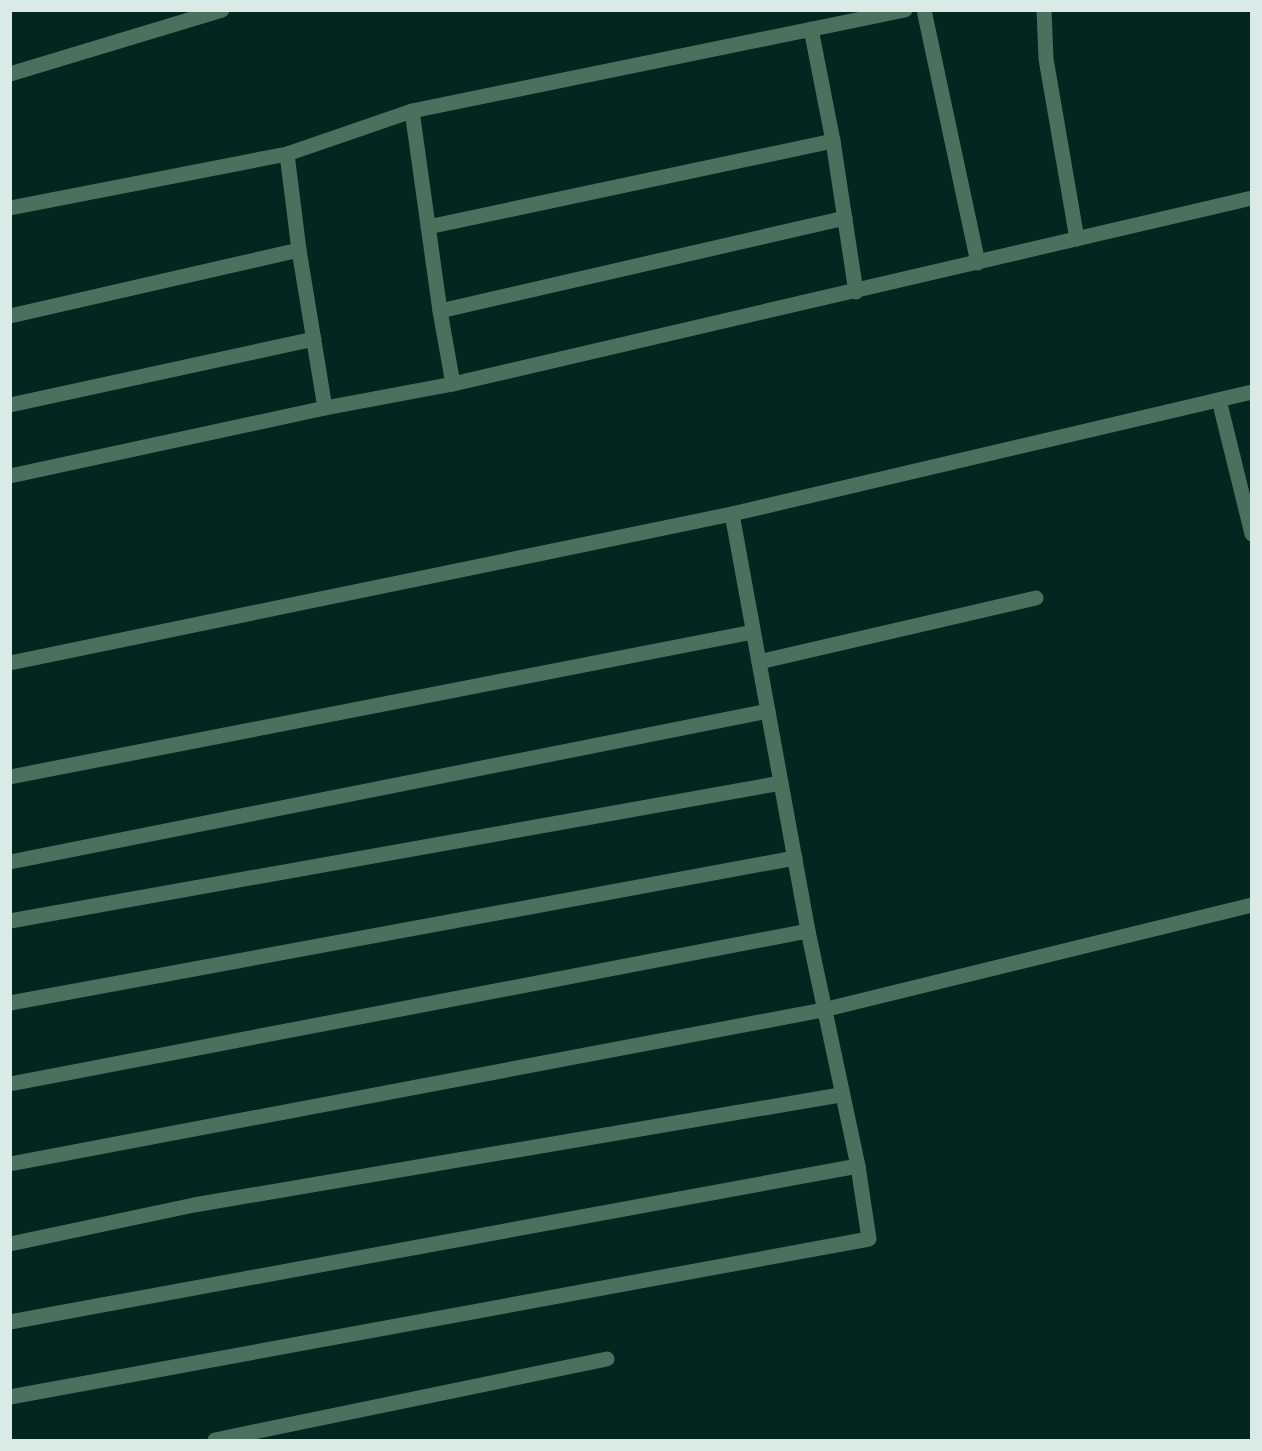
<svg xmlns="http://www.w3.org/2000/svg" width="1262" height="1451" font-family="'Archivo Narrow',sans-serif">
  <rect width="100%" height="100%" fill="#052521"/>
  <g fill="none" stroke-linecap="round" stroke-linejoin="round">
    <!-- minor -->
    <g stroke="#49715d" stroke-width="15">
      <path d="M 924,10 L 978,263"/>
      <path d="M 1044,10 L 1046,59 L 1077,239"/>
      <path d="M 811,29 L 833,141 L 856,292"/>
      <path d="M 10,74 L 222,10"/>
      <path d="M 412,111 L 440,311 L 453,384"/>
      <path d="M 287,154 L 299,250 L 325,408"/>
      <path d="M 10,208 L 287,154 L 412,111 L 905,10"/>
      <path d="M 428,227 L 833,141"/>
      <path d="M 440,311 L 845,218"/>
      <path d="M 10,316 L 299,250"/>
      <path d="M 1219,400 L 1252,534"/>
      <path d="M 10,405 L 314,339"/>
      <path d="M 10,476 L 325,408 L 453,384 L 1252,198"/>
      <path d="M 732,514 L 1252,392"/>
      <path d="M 759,662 L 1036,598"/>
      <path d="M 10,663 L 732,514 L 808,931 L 858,1166"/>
      <path d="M 10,777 L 753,632"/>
      <path d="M 10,862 L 768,711"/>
      <path d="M 10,921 L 781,783"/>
      <path d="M 10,1003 L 795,858"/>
      <path d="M 10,1084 L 808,931"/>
      <path d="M 10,1164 L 823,1010 L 1252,905"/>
      <path d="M 10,1244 L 194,1205 L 840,1095"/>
      <path d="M 10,1322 L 858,1166 L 869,1239 L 10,1397"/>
      <path d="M 215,1440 L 607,1359"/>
    </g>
  </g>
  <!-- border -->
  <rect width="1262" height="1451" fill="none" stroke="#d9eae7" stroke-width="24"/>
</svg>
